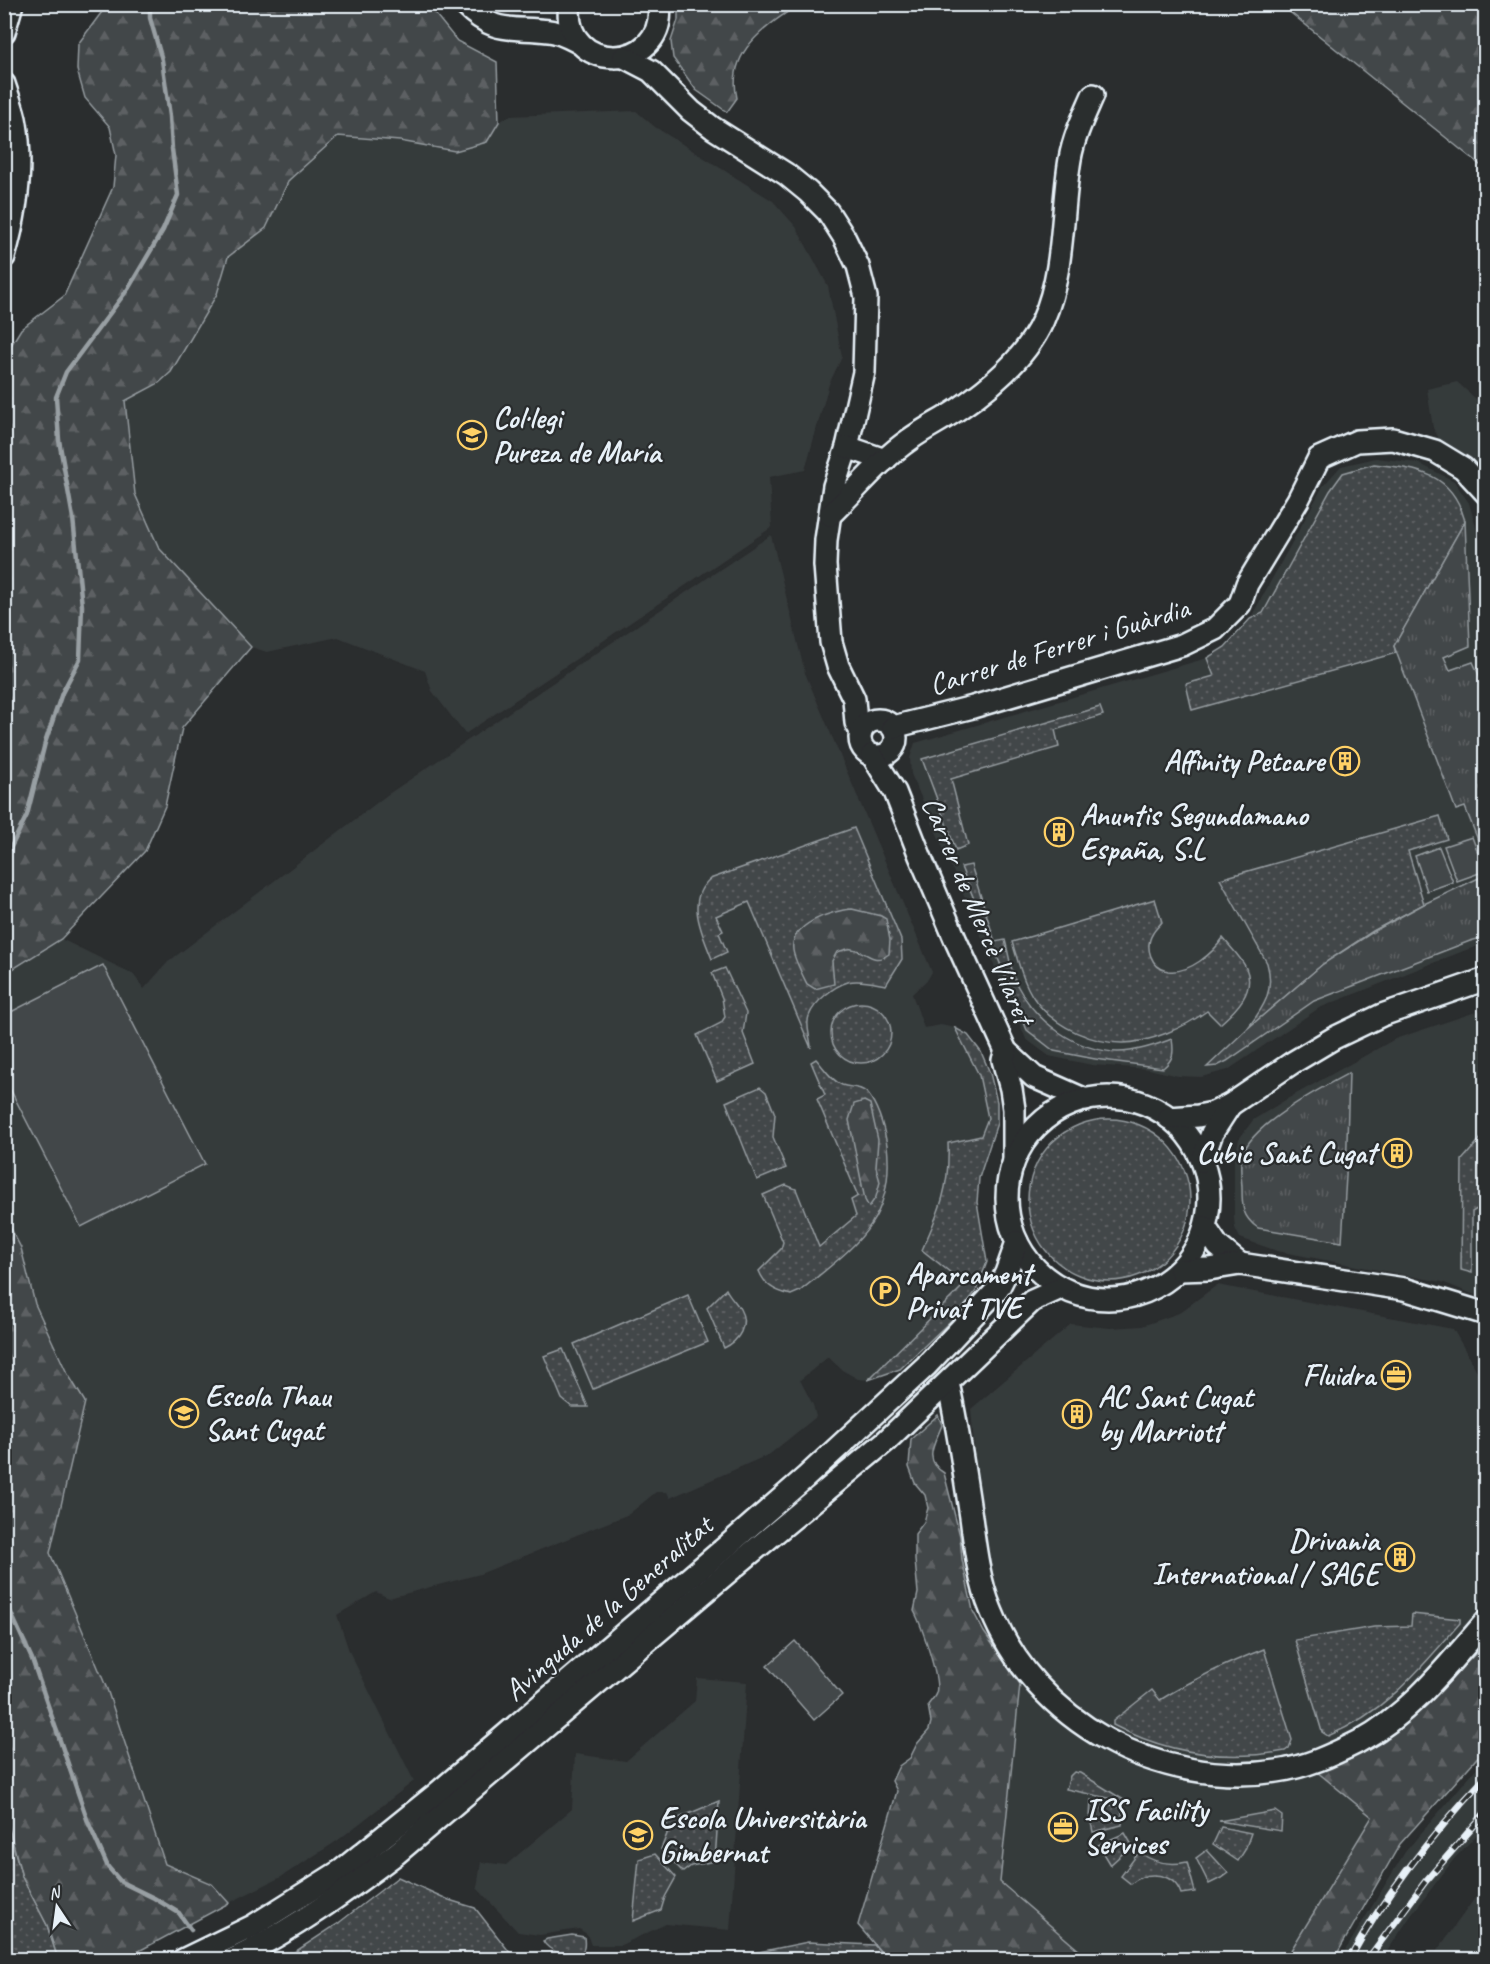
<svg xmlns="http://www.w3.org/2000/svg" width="1490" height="1964" font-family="Caveat,sans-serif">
  <defs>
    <pattern id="grass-dots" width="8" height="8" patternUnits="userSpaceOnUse" patternTransform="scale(1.5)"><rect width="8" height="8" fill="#424648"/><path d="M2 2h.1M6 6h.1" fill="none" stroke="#5d6163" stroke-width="1.8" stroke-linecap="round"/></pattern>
    <pattern id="forest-firs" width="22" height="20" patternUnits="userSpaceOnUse" patternTransform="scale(1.5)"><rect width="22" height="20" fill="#424648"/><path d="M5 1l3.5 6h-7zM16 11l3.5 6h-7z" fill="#5d6163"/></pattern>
    <pattern id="park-tufts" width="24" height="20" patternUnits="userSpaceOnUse" patternTransform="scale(1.5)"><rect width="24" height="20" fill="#424648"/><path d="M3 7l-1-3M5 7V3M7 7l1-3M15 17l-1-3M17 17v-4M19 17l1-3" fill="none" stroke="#5d6163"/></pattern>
  </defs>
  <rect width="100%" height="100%" fill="#2a2d2e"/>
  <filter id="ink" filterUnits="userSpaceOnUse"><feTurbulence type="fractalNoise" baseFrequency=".0167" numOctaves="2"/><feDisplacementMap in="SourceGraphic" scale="12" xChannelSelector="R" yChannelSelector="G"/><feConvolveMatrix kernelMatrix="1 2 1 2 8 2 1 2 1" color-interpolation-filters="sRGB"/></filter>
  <g filter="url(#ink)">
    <!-- built -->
    <g fill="#363a3b">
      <path d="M 636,111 L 655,127 L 773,201 L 796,227 L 828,286 L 842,357 L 829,384 L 805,470 L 769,477 L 772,527 L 465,734 L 432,691 L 425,671 L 338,637 L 267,652 L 251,647 L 159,548 L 135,494 L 124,401 L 159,383 L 217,294 L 228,257 L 266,228 L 289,180 L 339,136 L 400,141 L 455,151 L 487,142 L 499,122 L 509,116 Z"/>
      <path d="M 1457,382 L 1485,407 L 1485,470 L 1441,442 L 1433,428 L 1427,389 Z"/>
      <path d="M 1376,458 L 1418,463 L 1454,481 L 1469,503 L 1486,561 L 1485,944 L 1466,950 L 1319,1008 L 1228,1070 L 1201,1077 L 1178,1076 L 1149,1069 L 1092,1065 L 1049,1056 L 1026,1039 L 911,774 L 910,758 L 915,743 L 1207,658 L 1225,647 L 1250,619 L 1323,486 L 1341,466 Z"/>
      <path d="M 771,535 L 805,673 L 932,972 L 928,979 L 912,994 L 924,1028 L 941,1025 L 955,1028 L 979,1075 L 988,1118 L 981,1136 L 948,1143 L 949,1170 L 947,1187 L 922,1249 L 966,1284 L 868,1380 L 858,1379 L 842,1370 L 828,1357 L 800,1380 L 813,1405 L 816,1417 L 770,1454 L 670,1498 L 667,1492 L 656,1492 L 629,1514 L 480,1574 L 389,1598 L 376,1592 L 337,1615 L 349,1651 L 414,1781 L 337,1841 L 281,1877 L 229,1903 L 212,1884 L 165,1864 L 107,1689 L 50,1553 L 85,1402 L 66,1371 L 35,1304 L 21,1248 L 5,1215 L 5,974 L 61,939 L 133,974 L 144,989 L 168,962 L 387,795 Z"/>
      <path d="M 1485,1009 L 1485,1299 L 1442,1282 L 1277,1251 L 1240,1238 L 1235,1228 L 1234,1218 L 1234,1160 L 1239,1139 L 1253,1120 L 1287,1099 L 1395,1039 Z"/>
      <path d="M 1217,1285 L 1453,1329 L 1485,1385 L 1485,1621 L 1420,1694 L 1308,1764 L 1373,1816 L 1285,1959 L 1089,1959 L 1000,1882 L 1023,1659 L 996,1608 L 983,1554 L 971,1409 L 1071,1324 L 1110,1328 L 1142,1326 L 1179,1313 Z"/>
      <path d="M 697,1678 L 747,1682 L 730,1930 L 666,1924 L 621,1945 L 591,1945 L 587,1934 L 579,1929 L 540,1935 L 518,1932 L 477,1888 L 481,1862 L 506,1865 L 572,1809 L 575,1754 L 626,1761 L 695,1701 Z"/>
      <path d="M 1485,1758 L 1485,1826 L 1454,1859 L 1410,1917 L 1382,1959 L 1340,1959 L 1405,1852 Z"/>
      <path d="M 1485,1884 L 1485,1959 L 1431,1959 Z"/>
    </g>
    <!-- grass -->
    <g fill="url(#grass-dots)" stroke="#959ca0" stroke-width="1.5">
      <path d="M 1374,464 C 1418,469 1452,472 1465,521 L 1394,646 L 1396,653 L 1192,710 L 1186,684 L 1214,676 L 1207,658 L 1225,647 L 1250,619 L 1263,613 L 1330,491 L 1343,473 Z"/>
      <path d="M 1100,707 L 1103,715 L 1055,730 L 1059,747 L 951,779 L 968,845 L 956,850 L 922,759 Z"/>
      <path d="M 1440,816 L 1447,839 L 1408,851 L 1424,904 L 1373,931 L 1323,964 L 1247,1029 C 1264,1007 1275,991 1267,963 L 1220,879 Z"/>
      <path d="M 854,828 L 901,940 L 902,959 L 886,985 C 874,983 860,979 848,982 C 834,986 814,1002 809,1016 C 805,1026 811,1038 811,1048 L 749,902 L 716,916 L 723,931 L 719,933 L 727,952 L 712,959 C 702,933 685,900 710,879 Z"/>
      <path d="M 971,865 L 995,942 L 1005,940 C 1009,955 1011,972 1017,985 C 1036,1022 1076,1051 1118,1052 C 1137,1052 1155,1045 1172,1039 C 1174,1052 1174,1059 1163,1068 L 1095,1059 L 1054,1051 L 1027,1030 L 961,867 Z"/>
      <path d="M 1155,899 L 1162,922 C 1159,926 1155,929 1153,933 C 1144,947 1151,968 1168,971 C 1189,974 1213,953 1223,938 C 1230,947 1241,957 1246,968 C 1256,991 1236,1010 1220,1024 L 1207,1011 C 1185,1027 1150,1043 1122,1043 C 1093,1043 1058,1028 1039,1005 C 1024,988 1019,964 1012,942 Z"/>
      <path d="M 725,968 L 746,1013 L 743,1033 L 755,1064 L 717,1081 L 697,1035 L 721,1023 L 725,1017 L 722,998 L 712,973 Z"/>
      <circle cx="861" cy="1033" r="30"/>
      <path d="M 955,1028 L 968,1035 L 981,1052 L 990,1073 L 997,1102 L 997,1123 L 979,1178 L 977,1202 L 987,1262 L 976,1291 L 961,1311 L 900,1369 L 868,1380 L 965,1284 L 922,1250 C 940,1210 950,1187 948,1143 L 981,1136 L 988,1118 L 979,1075 Z"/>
      <path d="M 816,1059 C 824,1068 831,1080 842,1085 C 851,1088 861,1086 868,1094 C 879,1108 884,1128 887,1145 C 896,1222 852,1248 800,1291 L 791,1295 C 775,1291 765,1286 759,1271 L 781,1249 L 783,1242 L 763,1195 L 786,1185 L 796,1189 L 819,1247 L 856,1216 L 851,1200 L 858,1196 L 817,1099 L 825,1095 L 811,1062 Z"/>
      <path d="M 760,1087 L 766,1092 L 775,1114 L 773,1137 L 786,1168 L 757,1180 L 726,1102 Z"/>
      <circle cx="1109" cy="1200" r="81"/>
      <path d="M 1482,1137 L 1480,1207 L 1472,1212 L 1472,1273 L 1461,1270 L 1462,1160 Z"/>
      <path d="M 726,1289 C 730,1297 736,1302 740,1309 C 749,1325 739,1341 724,1348 L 707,1308 Z"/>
      <path d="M 688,1295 L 708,1342 L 593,1389 L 574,1344 Z"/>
      <path d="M 563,1349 L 588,1407 L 572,1407 L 562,1399 L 544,1356 Z"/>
      <path d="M 1412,1614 L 1460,1619 L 1460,1623 C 1419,1670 1387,1711 1328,1736 L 1322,1732 L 1295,1640 L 1374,1627 L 1411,1626 Z"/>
      <path d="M 1264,1649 L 1292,1740 L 1289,1748 L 1285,1751 C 1225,1762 1167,1753 1113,1725 L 1113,1721 L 1152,1690 L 1160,1700 C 1195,1678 1225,1664 1264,1649 Z"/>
      <path d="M 1074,1772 L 1080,1773 L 1127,1802 L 1066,1789 L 1070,1776 Z"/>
      <path d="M 1091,1800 L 1122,1808 L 1122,1825 L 1093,1832 L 1090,1818 Z"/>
      <path d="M 719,1801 L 715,1861 L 691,1866 L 683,1872 L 661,1849 L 667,1834 L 667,1823 Z"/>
      <path d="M 1275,1811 L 1282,1816 L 1281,1831 L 1219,1821 Z"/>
      <path d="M 4,1813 L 22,1877 L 47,1925 L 58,1959 L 5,1959 Z"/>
      <path d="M 1221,1827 L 1251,1833 L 1245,1850 L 1238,1861 L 1213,1844 Z"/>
      <path d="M 1125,1833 L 1132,1845 L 1110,1865 L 1098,1845 Z"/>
      <path d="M 1207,1850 L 1228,1873 L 1221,1878 L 1209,1884 L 1196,1858 Z"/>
      <path d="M 1139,1852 C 1154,1863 1169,1866 1187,1862 L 1195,1892 L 1181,1894 C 1174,1873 1147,1869 1131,1884 L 1121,1876 Z"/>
      <path d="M 655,1854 L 676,1877 L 665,1897 L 661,1910 L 633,1921 L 639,1859 Z"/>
      <path d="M 398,1877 L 449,1900 L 475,1908 L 515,1959 L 284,1959 L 336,1925 Z"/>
      <path d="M 572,1935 L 584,1937 C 585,1945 585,1951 578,1956 C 566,1956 549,1952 543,1941 L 547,1939 Z"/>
      <path d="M 808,1942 L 874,1945 L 887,1959 L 725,1959 Z"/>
    </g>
    <!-- forest -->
    <g fill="url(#forest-firs)" stroke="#959ca0" stroke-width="1.5">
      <path d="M 107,5 L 428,5 L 457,41 L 497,62 L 499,122 L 487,142 L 455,151 L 400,141 L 338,136 L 289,180 L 266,228 L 228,257 L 217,294 L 171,372 L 159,383 L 125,401 L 135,494 L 159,548 L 251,647 L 182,728 L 165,806 L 145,851 L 61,939 L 5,974 L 6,563 L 4,559 L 5,355 L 21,329 L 64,296 L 113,187 L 116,155 L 110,127 L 85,98 L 77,70 L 78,44 Z"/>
      <path d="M 678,5 L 678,4 L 798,5 C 765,27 726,52 737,98 L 727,112 L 696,90 L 673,58 L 671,41 L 678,20 Z"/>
      <path d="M 1281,5 L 1485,5 L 1485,169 Z"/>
      <path d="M 852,909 L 881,916 L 886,919 L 890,940 L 889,954 C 872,966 868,951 852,949 C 848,948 841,951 837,952 L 832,961 L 834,984 L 815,989 L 807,984 C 803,976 794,959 793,950 C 789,924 833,910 852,909 Z"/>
      <path d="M 864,1101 L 870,1104 L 878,1140 L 876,1167 L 880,1182 L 876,1197 L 869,1207 L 865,1200 L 849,1120 L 854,1104 Z"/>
      <path d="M 4,1215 L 21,1248 L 35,1304 L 66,1371 L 85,1402 L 50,1553 L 107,1689 L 165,1864 L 212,1884 L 229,1903 L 124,1959 L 58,1959 L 47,1925 L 22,1877 L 5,1813 Z"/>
      <path d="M 938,1415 L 942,1425 C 935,1444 922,1459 944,1473 L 960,1536 L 962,1559 L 973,1611 L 984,1632 L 1020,1684 L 1000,1882 L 1089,1959 L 887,1959 L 858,1925 L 897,1791 L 892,1781 L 899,1766 L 910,1758 L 917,1744 L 929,1730 L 931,1722 L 928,1705 C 930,1702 935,1697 936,1693 C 941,1681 921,1624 914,1611 L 918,1593 L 915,1560 L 915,1534 L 924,1522 L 928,1508 L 925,1495 L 915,1483 L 909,1467 L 911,1439 Z"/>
      <path d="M 1485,1644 L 1485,1749 L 1400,1844 L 1334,1959 L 1285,1960 L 1372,1817 L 1316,1771 L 1356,1755 L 1385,1740 L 1412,1719 Z"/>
    </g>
    <!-- park -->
    <g fill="url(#park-tufts)" stroke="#959ca0" stroke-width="1.5">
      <path d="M 1465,521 L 1470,646 L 1444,657 L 1450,670 L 1473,662 L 1485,688 L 1485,756 L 1480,758 L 1482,770 L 1485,770 L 1485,858 L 1465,807 L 1456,810 L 1394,646 Z"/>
      <path d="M 1485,875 L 1485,937 L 1470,941 L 1314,1001 L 1227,1061 L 1217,1066 L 1207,1067 L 1247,1029 L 1323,964 L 1376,930 L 1424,904 Z"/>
      <path d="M 1349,1073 L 1346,1176 L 1342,1242 L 1258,1228 C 1242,1217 1242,1206 1242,1189 C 1242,1179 1239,1166 1242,1156 C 1250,1125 1321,1088 1349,1073 Z"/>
    </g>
    <!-- pitch -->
    <g fill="#424648" stroke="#959ca0" stroke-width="1.5">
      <path d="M 1472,837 L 1485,871 L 1457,881 L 1444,846 Z"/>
      <path d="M 1439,847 L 1453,882 L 1427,891 L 1415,856 Z"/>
      <path d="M 103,965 L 205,1164 L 81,1227 L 5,1079 L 5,1015 Z"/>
      <path d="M 795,1641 L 842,1695 L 814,1720 L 767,1666 Z"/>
    </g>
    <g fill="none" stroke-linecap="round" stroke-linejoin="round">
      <!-- stream -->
      <g stroke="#989fa3" stroke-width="4.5">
        <path d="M 4,854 L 10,849 L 27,815 L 45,743 L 62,693 L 80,659 L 82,606 L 73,518 L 59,440 L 56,397 L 66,372 L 128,289 L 163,230 L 178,195 L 172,149 L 170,116 L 162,60 L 150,18 L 150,4"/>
        <path d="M 4,1598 L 32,1659 L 88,1822 L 108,1867 L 121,1882 L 154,1898 L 179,1913 L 191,1930"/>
      </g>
      <!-- minor casing -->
      <g stroke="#e8f1f8" stroke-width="26">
        <g id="minor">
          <path d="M 464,4 C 496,36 511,26 549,31 C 560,32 570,38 580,43"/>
          <path d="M 570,4 C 559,74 668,75 659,4"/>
          <path d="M 4,32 L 12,4"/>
          <path d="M 624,57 L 651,71 L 691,111 L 713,128 L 786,174 L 808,192 L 828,212 L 844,237 L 858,266 L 866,297 L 864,372 L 847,447 L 834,486 L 826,540 L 825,565 L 831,642 L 838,666 L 854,699 L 856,723 L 861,731"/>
          <path d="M 4,84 C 8,97 14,110 16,124 C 23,167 16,215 4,257"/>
          <path d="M 847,447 L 885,460"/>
          <path d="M 830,515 C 856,490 880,460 909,440 C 925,428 943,420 960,408 C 992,386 1027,357 1043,320 C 1065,270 1061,212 1070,159 C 1074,136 1084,116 1093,95"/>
          <circle cx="878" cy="738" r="18"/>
          <path d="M 893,727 L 973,707 L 1182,645 L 1215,629 L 1240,604 L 1247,584 L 1298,500 L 1319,458 L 1357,441 L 1393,439 L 1435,451 L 1463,468 L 1486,493"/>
          <path d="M 872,755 L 895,792 L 920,856 L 956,941 L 1006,1051 L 1034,1077 L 1086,1100"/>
          <path d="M 1006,1051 L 1003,1060 L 1011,1089 L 1014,1109 L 1014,1160"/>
          <circle cx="1108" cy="1198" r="101"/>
          <path d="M 1169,1118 L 1198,1116 L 1213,1113 L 1230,1105 L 1292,1063 L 1334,1038 L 1382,1015 L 1486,979"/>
          <path d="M 1202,1161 L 1212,1133 L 1230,1105"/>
          <path d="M 1205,1227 L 1218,1246 L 1240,1264"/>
          <path d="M 1180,1270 L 1209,1269 L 1240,1264 L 1404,1289 L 1486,1314"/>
          <path d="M 948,1383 C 958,1427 964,1472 971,1517 C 975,1548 979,1581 991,1610 C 1035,1722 1159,1789 1277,1771 C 1306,1767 1332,1755 1358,1742 C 1410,1714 1448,1665 1486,1621"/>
          <path d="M 183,1960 L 253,1926 L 342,1870 L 434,1796 L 727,1546 L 806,1477 L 926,1366 L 998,1289 L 1006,1273 L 1017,1242"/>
          <path d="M 232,1960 C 292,1931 345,1892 397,1853 L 740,1562 L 886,1441 L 1032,1301 L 1061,1288"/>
        </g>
      </g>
      <!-- minor -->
      <use href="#minor" stroke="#2a2d2e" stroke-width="21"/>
      <!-- rail casing -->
      <g stroke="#e8f1f8" stroke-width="7">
        <g id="rail">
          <path d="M 1349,1960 C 1385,1894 1435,1831 1486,1777"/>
          <path d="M 1367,1960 L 1425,1882 L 1486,1812"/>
        </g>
      </g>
      <!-- rail -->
      <use href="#rail" stroke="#2a2d2e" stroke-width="4.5" stroke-dasharray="14" stroke-linecap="butt"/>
    </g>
  </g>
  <!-- icons -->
  <defs>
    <g id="school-ring" transform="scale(1.5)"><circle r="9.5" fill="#2a2d2e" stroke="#ffd166" stroke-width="1.5"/><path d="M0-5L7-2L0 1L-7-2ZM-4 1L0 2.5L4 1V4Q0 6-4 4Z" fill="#ffd166"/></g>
    <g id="building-ring" transform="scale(1.5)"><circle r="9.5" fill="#2a2d2e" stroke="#ffd166" stroke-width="1.5"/><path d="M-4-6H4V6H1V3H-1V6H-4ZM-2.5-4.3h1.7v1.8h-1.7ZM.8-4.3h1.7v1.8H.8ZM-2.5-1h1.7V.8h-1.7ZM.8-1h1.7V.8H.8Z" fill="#ffd166"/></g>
    <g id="parking-ring" transform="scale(1.5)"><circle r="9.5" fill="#2a2d2e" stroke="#ffd166" stroke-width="1.5"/><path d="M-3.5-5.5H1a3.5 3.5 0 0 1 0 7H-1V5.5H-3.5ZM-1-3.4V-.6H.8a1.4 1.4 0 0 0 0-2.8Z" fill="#ffd166"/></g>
    <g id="office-ring" transform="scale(1.5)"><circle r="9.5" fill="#2a2d2e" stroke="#ffd166" stroke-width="1.5"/><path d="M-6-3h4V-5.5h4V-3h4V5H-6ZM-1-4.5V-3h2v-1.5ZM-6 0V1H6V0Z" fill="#ffd166"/></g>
    <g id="university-ring" transform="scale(1.5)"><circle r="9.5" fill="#2a2d2e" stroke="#ffd166" stroke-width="1.5"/><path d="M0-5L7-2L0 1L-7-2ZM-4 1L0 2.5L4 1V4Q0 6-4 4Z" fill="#ffd166"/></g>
  </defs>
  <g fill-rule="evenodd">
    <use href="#school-ring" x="472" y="435"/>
    <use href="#building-ring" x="1345" y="761"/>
    <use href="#building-ring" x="1059" y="832"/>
    <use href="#building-ring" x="1397" y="1153"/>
    <use href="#parking-ring" x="885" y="1291"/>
    <use href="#office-ring" x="1396" y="1375"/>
    <use href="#school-ring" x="184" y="1413"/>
    <use href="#building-ring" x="1077" y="1414"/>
    <use href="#building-ring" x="1400" y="1557"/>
    <use href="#office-ring" x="1063" y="1827"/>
    <use href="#university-ring" x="638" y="1835"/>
  </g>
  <g text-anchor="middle" stroke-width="4.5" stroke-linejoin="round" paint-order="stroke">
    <!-- poi labels -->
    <g font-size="30" font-weight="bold" fill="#e8f1f8" stroke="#2a2d2e" text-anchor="start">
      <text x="493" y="428">Col·legi<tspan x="493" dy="34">Pureza de María</tspan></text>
      <text x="1324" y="771" text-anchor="end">Affinity Petcare</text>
      <text x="1080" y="825">Anuntis Segundamano<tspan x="1080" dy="34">España, S.L</tspan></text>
      <text x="1376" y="1163" text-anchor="end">Cubic Sant Cugat</text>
      <text x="906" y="1284">Aparcament<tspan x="906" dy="34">Privat TVE</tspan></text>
      <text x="1375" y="1385" text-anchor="end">Fluidra</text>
      <text x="205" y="1406">Escola Thau<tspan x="205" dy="34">Sant Cugat</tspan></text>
      <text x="1098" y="1407">AC Sant Cugat<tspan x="1098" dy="34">by Marriott</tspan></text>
      <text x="1379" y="1550" text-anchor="end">Drivania<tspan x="1379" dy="34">International / SAGE</tspan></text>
      <text x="1084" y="1820">ISS Facility<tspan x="1084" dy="34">Services</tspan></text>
      <text x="659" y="1828">Escola Universitària<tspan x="659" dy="34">Gimbernat</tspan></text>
    </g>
    <!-- street labels -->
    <g font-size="30" fill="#e8f1f8" stroke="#2a2d2e">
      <text transform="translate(1059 646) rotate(-17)" y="10">Carrer de Ferrer i Guàrdia</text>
      <text transform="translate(978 910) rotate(67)" y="10">Carrer de Mercè Vilaret</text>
      <text transform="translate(608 1608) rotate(-41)" y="10">Avinguda de la Generalitat</text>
    </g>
  </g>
  <!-- margin -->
  <rect width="1490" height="1964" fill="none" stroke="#2a2d2e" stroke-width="24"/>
  <rect x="12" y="12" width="1466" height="1940" fill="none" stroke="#e8f1f8" stroke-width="2" filter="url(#ink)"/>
  <!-- north arrow -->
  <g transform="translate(57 1907) rotate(347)" stroke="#2a2d2e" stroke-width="4.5" paint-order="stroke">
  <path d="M0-4.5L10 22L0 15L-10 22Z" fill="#e8f1f8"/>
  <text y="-9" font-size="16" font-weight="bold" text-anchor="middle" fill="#e8f1f8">N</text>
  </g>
</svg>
